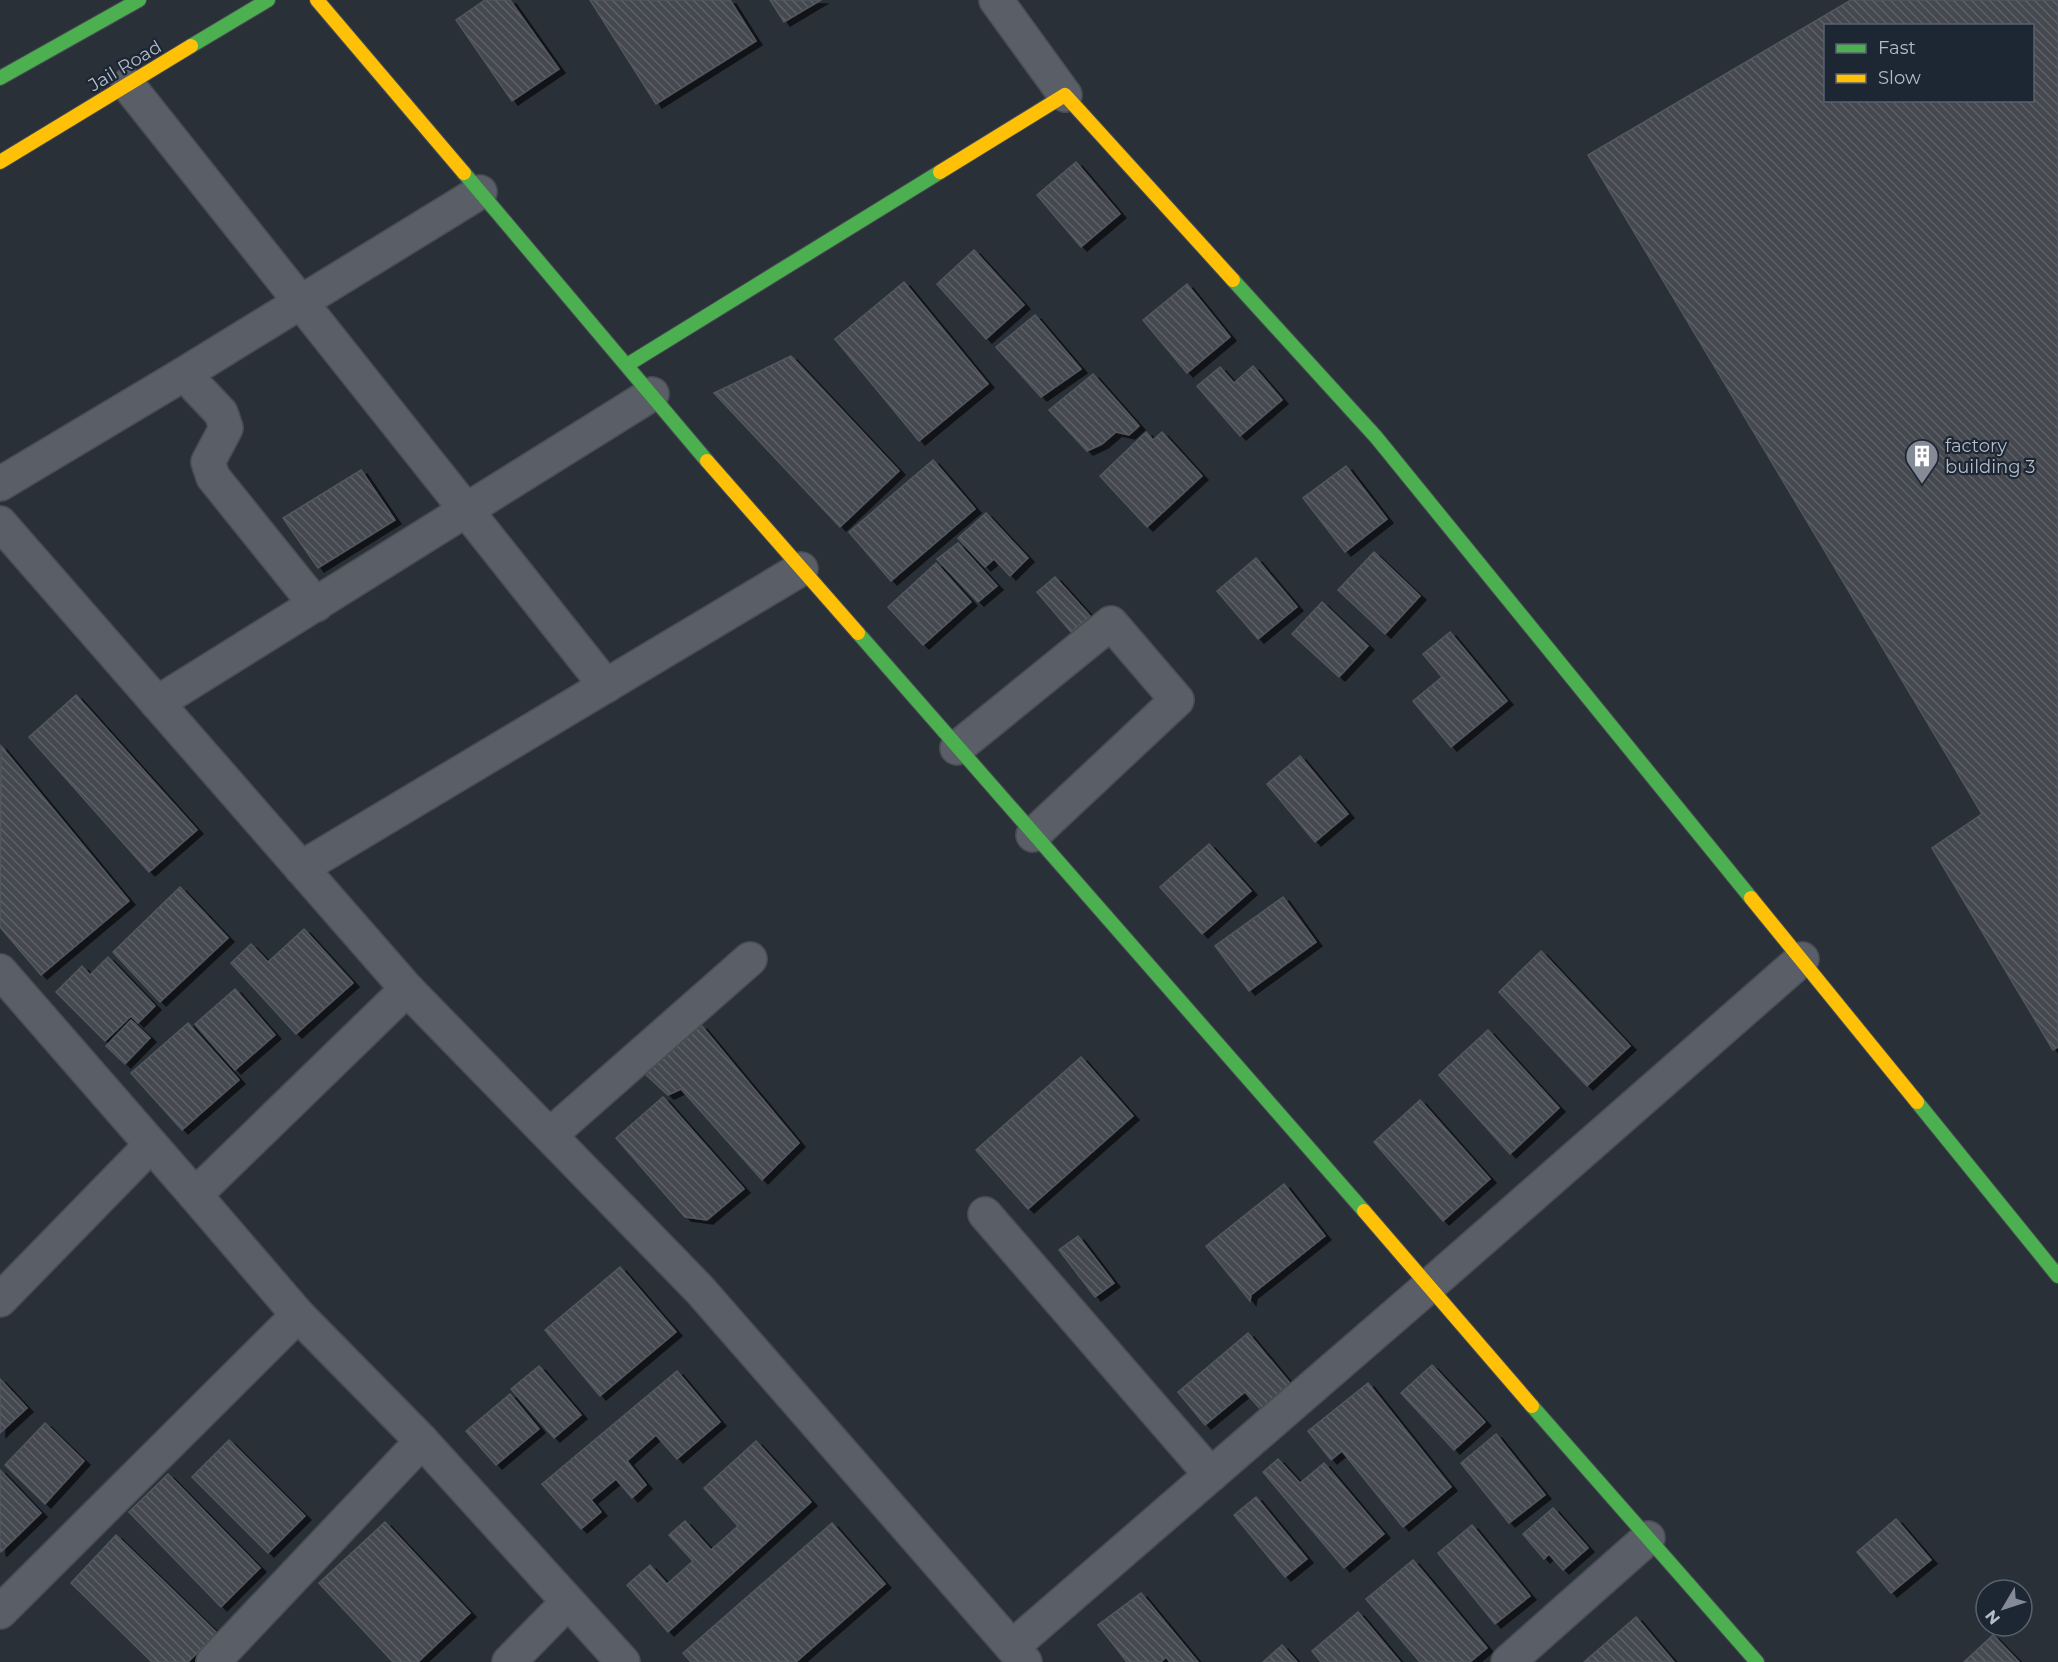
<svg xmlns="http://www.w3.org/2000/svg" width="2058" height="1662" font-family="Montserrat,sans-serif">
  <defs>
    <pattern id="building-back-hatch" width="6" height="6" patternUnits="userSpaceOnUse" patternTransform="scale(1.5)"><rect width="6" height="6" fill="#444950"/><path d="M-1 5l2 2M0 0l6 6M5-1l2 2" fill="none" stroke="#5d6168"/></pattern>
    <filter id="shadow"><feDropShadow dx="6" dy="4" stdDeviation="0" flood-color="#0009"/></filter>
  </defs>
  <rect width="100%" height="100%" fill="#2a3038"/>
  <!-- building -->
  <g fill="url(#building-back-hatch)" stroke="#52575f" stroke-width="1.5" fill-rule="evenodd" filter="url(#shadow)">
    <path d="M 485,0 L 510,0 L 559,69 L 512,101 L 456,20 Z"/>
    <path d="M 590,0 L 730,0 L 756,41 L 656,104 Z"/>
    <path d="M 770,0 L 821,0 L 784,22 Z"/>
    <path d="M 1851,0 L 2058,0 L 2058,1047 L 2053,1050 L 1932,848 L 1982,814 L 1588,155 ZM 1826,26 L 2032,26 L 2032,100 L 1826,100 Z"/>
    <path d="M 1076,162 L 1120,214 L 1081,247 L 1037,195 Z"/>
    <path d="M 974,250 L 1024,305 L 986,339 L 937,284 Z"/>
    <path d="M 904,282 L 988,384 L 919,441 L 835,339 Z"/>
    <path d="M 1187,284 L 1230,337 L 1187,373 L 1143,320 Z"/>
    <path d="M 1035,315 L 1081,369 L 1041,397 L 996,347 Z"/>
    <path d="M 791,356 L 899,471 L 840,527 L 714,393 Z"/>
    <path d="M 1253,366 L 1282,400 L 1240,436 L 1197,386 L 1220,367 L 1234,383 Z"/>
    <path d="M 1093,374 L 1139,426 L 1129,435 L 1116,432 L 1102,444 L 1087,451 L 1049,410 Z"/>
    <path d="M 1146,432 L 1153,440 L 1162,432 L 1202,476 L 1147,527 L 1100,476 Z"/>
    <path d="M 933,460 L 975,509 L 891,581 L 849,532 Z"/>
    <path d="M 1346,466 L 1387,519 L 1345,552 L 1303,498 Z"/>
    <path d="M 361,470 L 395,520 L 318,568 L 283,518 Z"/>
    <path d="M 986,513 L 1028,558 L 1010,576 L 994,559 L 985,567 L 958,538 Z"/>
    <path d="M 958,543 L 997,586 L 978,602 L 937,559 Z"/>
    <path d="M 1374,552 L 1420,596 L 1385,634 L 1338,590 Z"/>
    <path d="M 1256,558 L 1297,607 L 1258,639 L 1217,591 Z"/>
    <path d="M 936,563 L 971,602 L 923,645 L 888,607 Z"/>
    <path d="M 1055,577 L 1090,616 L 1071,632 L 1037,592 Z"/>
    <path d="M 1322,602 L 1368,646 L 1339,677 L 1292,634 Z"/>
    <path d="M 1450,632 L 1507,701 L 1451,747 L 1413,701 L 1442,677 L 1423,654 Z"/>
    <path d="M 76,695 L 197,830 L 149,872 L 29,737 Z"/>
    <path d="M 1,746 L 129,901 L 41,975 L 0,927 Z"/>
    <path d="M 1300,756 L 1348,814 L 1315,842 L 1267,784 Z"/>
    <path d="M 1209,844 L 1251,891 L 1202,934 L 1160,887 Z"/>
    <path d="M 180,887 L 228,938 L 160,1002 L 113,952 Z"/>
    <path d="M 1283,897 L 1316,942 L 1249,991 L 1215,946 Z"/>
    <path d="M 304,929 L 353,983 L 296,1034 L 231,963 L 251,944 L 268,962 Z"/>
    <path d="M 1541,951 L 1630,1046 L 1587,1086 L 1499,992 Z"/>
    <path d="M 108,957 L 155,1006 L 138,1023 L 131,1016 L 105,1041 L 56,992 L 82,966 L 90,975 Z"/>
    <path d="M 235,989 L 275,1035 L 235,1070 L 195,1024 Z"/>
    <path d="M 131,1020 L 150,1038 L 125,1064 L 106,1046 Z"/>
    <path d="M 188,1023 L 239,1080 L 182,1130 L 131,1073 Z"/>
    <path d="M 701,1025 L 799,1143 L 762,1180 L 681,1089 L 668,1095 L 644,1073 Z"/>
    <path d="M 1488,1030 L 1559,1108 L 1510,1154 L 1439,1075 Z"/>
    <path d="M 1081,1057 L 1133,1116 L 1028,1209 L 976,1150 Z"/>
    <path d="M 663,1097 L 744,1189 L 707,1220 L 685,1217 L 616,1138 Z"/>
    <path d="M 1420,1100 L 1490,1179 L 1443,1221 L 1374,1142 Z"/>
    <path d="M 1284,1184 L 1325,1236 L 1251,1295 L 1250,1301 L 1206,1246 Z"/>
    <path d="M 1078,1236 L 1114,1283 L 1095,1297 L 1059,1250 Z"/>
    <path d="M 620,1267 L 676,1332 L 600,1396 L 545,1330 Z"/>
    <path d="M 1248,1333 L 1293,1387 L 1263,1412 L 1245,1392 L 1205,1425 L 1178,1392 Z"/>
    <path d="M 1432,1365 L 1485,1422 L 1454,1450 L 1401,1393 Z"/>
    <path d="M 539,1366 L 581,1415 L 554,1438 L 511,1389 Z"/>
    <path d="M 677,1371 L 720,1422 L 677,1459 L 656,1435 L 627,1461 L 646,1485 L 632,1498 L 616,1479 L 591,1500 L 601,1512 L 581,1529 L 542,1484 Z"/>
    <path d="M 0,1379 L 27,1408 L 0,1433 Z"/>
    <path d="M 1368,1383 L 1451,1487 L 1403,1527 L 1342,1451 L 1331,1460 L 1308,1431 Z"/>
    <path d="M 510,1394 L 539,1429 L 496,1465 L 466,1431 Z"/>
    <path d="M 45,1423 L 84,1461 L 45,1504 L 5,1465 Z"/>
    <path d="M 1496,1434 L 1545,1495 L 1509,1523 L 1461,1463 Z"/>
    <path d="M 229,1440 L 305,1516 L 268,1553 L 192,1477 Z"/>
    <path d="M 756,1441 L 811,1502 L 668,1632 L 627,1585 L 650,1565 L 667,1584 L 693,1561 L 669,1535 L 685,1521 L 711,1550 L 738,1526 L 704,1488 Z"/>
    <path d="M 1278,1459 L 1300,1483 L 1324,1463 L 1384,1534 L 1344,1568 L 1263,1472 Z"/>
    <path d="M 0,1470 L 41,1513 L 1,1552 L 0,1551 Z"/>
    <path d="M 168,1474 L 260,1568 L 221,1607 L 129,1512 Z"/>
    <path d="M 1256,1497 L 1307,1559 L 1285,1577 L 1234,1515 Z"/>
    <path d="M 1553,1508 L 1588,1548 L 1563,1570 L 1549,1554 L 1544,1559 L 1523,1534 Z"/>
    <path d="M 1896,1519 L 1931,1560 L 1891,1593 L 1857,1552 Z"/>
    <path d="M 385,1522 L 470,1613 L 418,1662 L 393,1662 L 319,1583 Z"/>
    <path d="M 832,1523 L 885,1584 L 796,1662 L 691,1662 L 683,1653 Z"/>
    <path d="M 1472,1525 L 1530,1596 L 1495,1624 L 1438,1553 Z"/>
    <path d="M 116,1535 L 217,1633 L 188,1662 L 152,1662 L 71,1583 Z"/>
    <path d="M 1413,1560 L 1487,1648 L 1470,1662 L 1420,1662 L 1366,1599 Z"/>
    <path d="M 1141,1593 L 1198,1662 L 1170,1662 L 1166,1657 L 1161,1662 L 1127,1662 L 1098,1625 Z"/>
    <path d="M 1358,1612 L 1400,1662 L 1321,1662 L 1312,1651 Z"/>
    <path d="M 1636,1617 L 1674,1662 L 1584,1662 Z"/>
    <path d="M 1993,1635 L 2019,1662 L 1964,1662 Z"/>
    <path d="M 1282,1645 L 1297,1662 L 1263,1662 Z"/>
  </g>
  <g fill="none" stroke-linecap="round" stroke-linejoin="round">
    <!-- street casing -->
    <g stroke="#484c53" stroke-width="36">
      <g id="street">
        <path d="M 996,0 L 1065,95"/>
        <path d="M 128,85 L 606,686"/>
        <path d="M 184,374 L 221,413 L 226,428 L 208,462 L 213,477 L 316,605"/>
        <path d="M 0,484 L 184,374 L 480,192"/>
        <path d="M 0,523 L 407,989 L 195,1195 L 298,1315 L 0,1612"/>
        <path d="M 157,703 L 652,394"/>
        <path d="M 957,748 L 1111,623 L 1177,700 L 1033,835"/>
        <path d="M 301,868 L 801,569"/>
        <path d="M 0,971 L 195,1195"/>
        <path d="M 407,989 L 700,1290 L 1025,1662"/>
        <path d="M 550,1135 L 750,959"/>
        <path d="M 985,1214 L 1211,1475"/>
        <path d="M 0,1300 L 151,1145"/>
        <path d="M 298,1315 L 422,1441 L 623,1662"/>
        <path d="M 1012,1647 L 1429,1286 L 1802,959"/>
        <path d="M 213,1662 L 422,1441"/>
        <path d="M 509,1662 L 568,1602"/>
        <path d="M 1508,1662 L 1648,1538"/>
      </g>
    </g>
    <!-- fast casing -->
    <g stroke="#484c53" stroke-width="16">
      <g id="fast">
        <path d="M 191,46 L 268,0"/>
        <path d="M 0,78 L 139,0"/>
        <path d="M 464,173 L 707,461"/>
        <path d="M 1233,280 L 1376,437 L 1751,898"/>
        <path d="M 627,365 L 940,172"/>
        <path d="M 858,633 L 1364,1211"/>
        <path d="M 1917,1102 L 2058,1276"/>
        <path d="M 1532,1406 L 1757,1662"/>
      </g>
    </g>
    <!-- slow casing -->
    <g stroke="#484c53" stroke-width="16">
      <g id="slow">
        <path d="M 317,0 L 464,173"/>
        <path d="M 0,162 L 191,46"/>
        <path d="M 940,172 L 1065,95 L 1233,280"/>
        <path d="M 707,461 L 858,633"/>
        <path d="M 1751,898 L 1917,1102"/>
        <path d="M 1364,1211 L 1532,1406"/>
      </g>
    </g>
    <!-- street -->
    <use href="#street" stroke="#5a5e66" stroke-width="33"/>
    <!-- fast -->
    <use href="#fast" stroke="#4caf50" stroke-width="14"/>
    <!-- slow -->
    <use href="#slow" stroke="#ffc107" stroke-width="14"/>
  </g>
  <!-- icons -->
  <defs>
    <g id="building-pin" transform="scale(1.725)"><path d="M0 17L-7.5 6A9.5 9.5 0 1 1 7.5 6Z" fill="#848b96" stroke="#1d2633"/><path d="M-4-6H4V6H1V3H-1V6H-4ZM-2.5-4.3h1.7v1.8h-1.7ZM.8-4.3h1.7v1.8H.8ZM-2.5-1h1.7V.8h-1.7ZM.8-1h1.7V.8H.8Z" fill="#fff"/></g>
  </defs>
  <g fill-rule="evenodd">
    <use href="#building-pin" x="1922" y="456"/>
  </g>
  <g text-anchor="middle" stroke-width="4.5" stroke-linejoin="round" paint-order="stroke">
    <!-- street labels -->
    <g font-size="18" fill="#b4bcc9" stroke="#1d2633">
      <text transform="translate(125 66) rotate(-31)" y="6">Jail Road</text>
    </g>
    <!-- poi labels -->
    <g font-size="18" fill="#b4bcc9" stroke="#1d2633" text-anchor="start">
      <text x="1945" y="452">factory<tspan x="1945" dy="21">building 3</tspan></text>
    </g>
  </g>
  <!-- legend -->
  <rect x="1824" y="24" width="210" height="78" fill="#1d2633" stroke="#59626f" stroke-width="1.5"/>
  <rect x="1836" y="44" width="30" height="9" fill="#4caf50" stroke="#59626f" stroke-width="1.5"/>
  <text x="1878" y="54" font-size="18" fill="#b4bcc9">Fast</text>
  <rect x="1836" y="74" width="30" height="9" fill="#ffc107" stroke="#59626f" stroke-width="1.5"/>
  <text x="1878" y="84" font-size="18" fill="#b4bcc9">Slow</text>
  <!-- north arrow -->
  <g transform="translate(2004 1608) rotate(231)"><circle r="28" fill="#1d2633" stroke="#59626f" stroke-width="1.5"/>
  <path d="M0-4.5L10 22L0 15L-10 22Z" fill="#848b96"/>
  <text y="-9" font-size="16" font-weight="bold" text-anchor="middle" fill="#b4bcc9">N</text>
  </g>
</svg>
